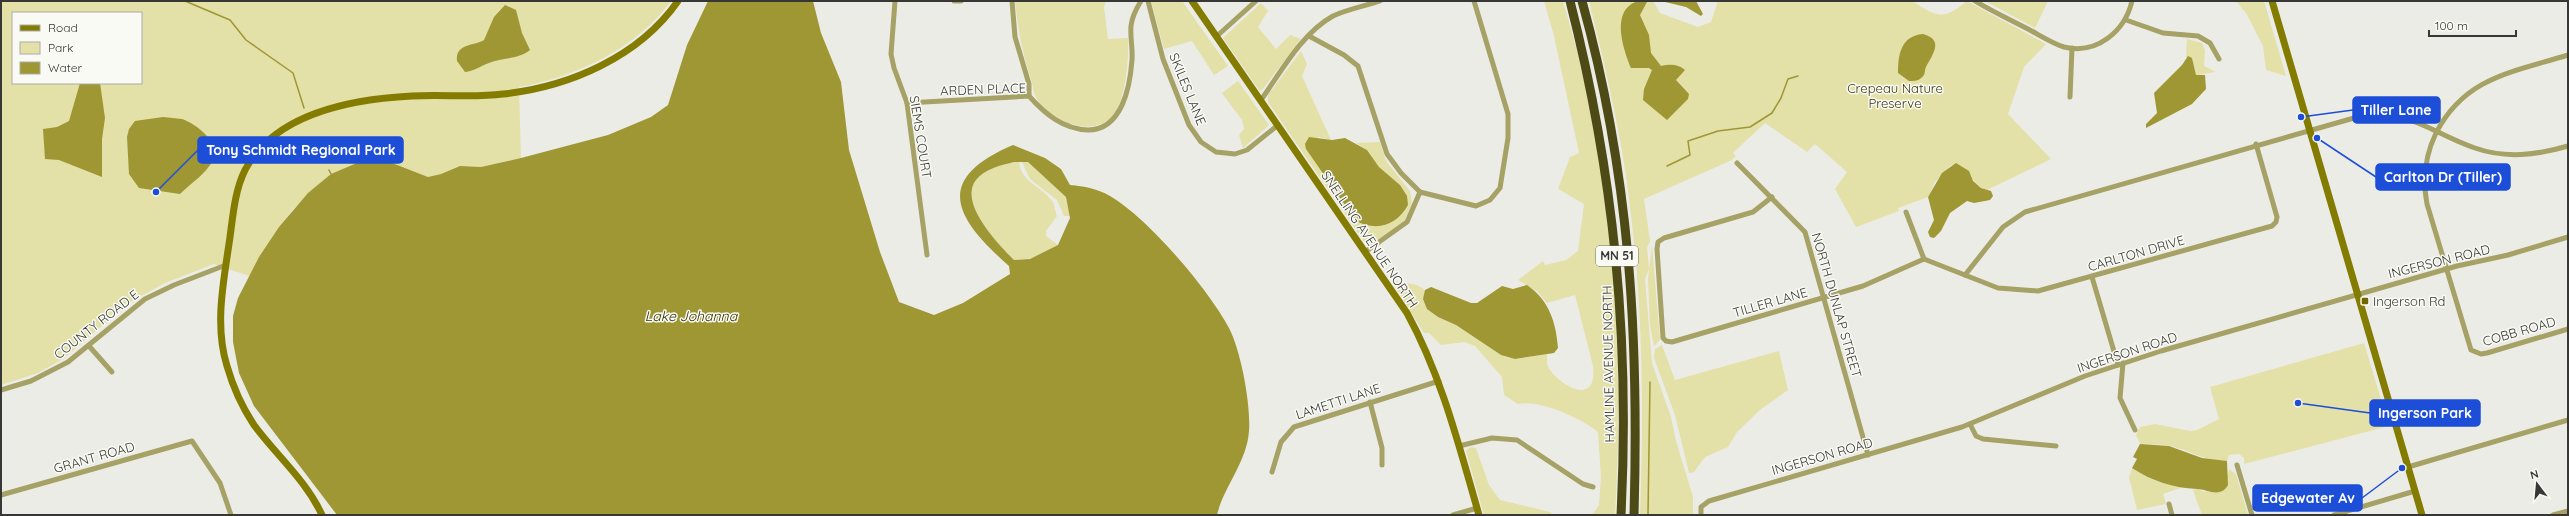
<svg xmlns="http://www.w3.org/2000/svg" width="2569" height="516" font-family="Quicksand,sans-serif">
  <rect width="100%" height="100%" fill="#ecece7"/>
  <!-- green -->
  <g fill="#e3e0a8" fill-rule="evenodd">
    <path d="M 1,1 L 671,1 C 637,48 576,77 519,87 L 521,158 L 481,167 L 460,166 L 441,174 L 428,177 L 387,161 L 331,174 L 293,209 L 267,245 L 249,276 L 214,264 L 165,283 L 130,302 L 63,359 L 38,373 L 1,385 ZM 13,13 L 141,13 L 141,83 L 13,83 Z"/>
    <path d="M 1015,1 L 1106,1 L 1104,7 L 1108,39 L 1128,38 C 1129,57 1126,96 1115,113 C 1097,140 1051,122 1037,99 C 1033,93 1033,85 1031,79 C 1022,52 1018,29 1015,1 Z"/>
    <path d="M 1151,1 L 1182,1 L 1228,66 L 1214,75 L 1192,41 L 1164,49 Z"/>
    <path d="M 1544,1 L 1563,1 C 1613,167 1625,343 1615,515 L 1592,515 L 1599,505 L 1601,477 L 1598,432 C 1581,418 1539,399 1518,404 L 1504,395 L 1502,377 L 1475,346 L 1465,342 L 1441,345 L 1429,333 L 1424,333 L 1391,280 C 1404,285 1414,281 1425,290 L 1423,300 L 1438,317 L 1456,325 L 1501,355 L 1515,359 L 1547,354 C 1547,357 1547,361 1547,364 C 1551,379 1598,413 1593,366 L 1575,295 L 1547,303 L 1538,292 L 1518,280 L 1543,261 L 1545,265 L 1566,260 L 1578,251 L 1584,204 L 1558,189 L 1570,157 L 1579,153 L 1554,36 Z"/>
    <path d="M 1589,1 L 1653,1 L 1660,13 L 1698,27 L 1711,22 L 1718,1 L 1912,1 C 1937,17 1943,21 1967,1 L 2046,44 L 2024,67 L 2008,114 L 2051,159 L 1987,190 C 1968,183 1974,169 1951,165 L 1935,182 L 1928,197 L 1898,208 L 1899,211 L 1856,227 L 1835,189 L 1847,172 L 1815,144 L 1807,152 L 1765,123 L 1733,153 L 1736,156 L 1732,160 L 1644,199 L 1650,241 L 1647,248 L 1649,269 L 1645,279 L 1652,363 L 1671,417 L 1676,441 L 1693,497 L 1693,515 L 1640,515 C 1644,409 1643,305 1629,199 C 1621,132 1605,67 1589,1 Z"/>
    <path d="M 1985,1 L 2048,1 L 2035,28 Z"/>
    <path d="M 2236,1 L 2264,1 L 2286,76 L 2266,70 L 2263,46 L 2246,13 Z"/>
    <path d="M 1261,3 L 1268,11 L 1258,27 L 1276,49 L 1290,35 L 1301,39 L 1262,90 L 1259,90 L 1223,38 Z"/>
    <path d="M 2187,39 L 2202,43 L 2205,50 L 2204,66 L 2216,72 L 2196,75 L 2192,58 L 2186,58 Z"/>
    <path d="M 1301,51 L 1307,64 L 1302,76 L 1331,140 L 1319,137 L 1306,149 L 1356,221 L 1400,185 L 1379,167 L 1367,150 L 1356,143 L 1380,142 L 1386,161 L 1410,191 L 1412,204 L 1404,221 L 1370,245 L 1365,243 L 1268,102 L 1268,95 Z"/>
    <path d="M 1238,81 L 1269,125 L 1243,148 L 1239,135 L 1244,129 L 1242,120 L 1222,93 Z"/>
    <path d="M 1014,162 L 1019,162 C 1022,184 1041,185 1052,201 C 1055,205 1055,211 1057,216 L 1046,231 L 1046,236 L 1058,245 C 1044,254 1031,261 1014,260 C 999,245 958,203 976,180 C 984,169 1002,165 1014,162 Z"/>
    <path d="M 1022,162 L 1028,162 L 1066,197 L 1070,216 L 1064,216 L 1057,200 L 1030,179 Z"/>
    <path d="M 1652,246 L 1660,340 L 1654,346 L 1650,325 L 1648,278 Z"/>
    <path d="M 2364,343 L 2389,426 L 2244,464 L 2244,458 L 2239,454 L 2229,455 L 2227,461 C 2207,462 2190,451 2171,446 C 2162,444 2150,445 2140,444 L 2136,435 L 2140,427 L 2155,424 L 2190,431 L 2197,430 L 2219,419 L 2210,387 Z"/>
    <path d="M 1662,345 L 1675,380 L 1779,351 L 1788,390 L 1761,409 L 1737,432 L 1728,447 L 1705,457 L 1694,472 L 1689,473 L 1675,415 L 1654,358 L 1655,349 Z"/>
    <path d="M 1471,447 L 1476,448 L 1489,485 L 1500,500 L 1550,512 L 1553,515 L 1484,515 L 1466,451 Z"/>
    <path d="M 2132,468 L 2154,480 L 2180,488 L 2163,494 L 2166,504 L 2137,510 L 2129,477 Z"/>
    <path d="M 2229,469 L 2236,474 L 2248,515 L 2202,515 L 2193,490 L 2198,489 L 2205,492 L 2228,474 Z"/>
  </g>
  <!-- water -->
  <g fill="#9f9733" fill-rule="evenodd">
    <path d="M 708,1 L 813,1 L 821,33 L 841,82 L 849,150 L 880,252 L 899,302 L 934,315 L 963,303 L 1010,274 L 1009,266 C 956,219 931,180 1013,145 L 1045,158 L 1061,169 L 1070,185 C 1084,186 1098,189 1110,196 C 1148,218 1209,290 1229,328 C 1241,351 1251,405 1249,431 C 1247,462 1224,486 1217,515 L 337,515 L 254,406 L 239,373 L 233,342 L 233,316 L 238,298 L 259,257 L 279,227 L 308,193 L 331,174 L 357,163 L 387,161 L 428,177 L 441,174 L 460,166 L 481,167 L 521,158 L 608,135 L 651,117 L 668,105 L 687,45 ZM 1014,162 L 1028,162 L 1066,197 L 1070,218 L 1058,245 L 1030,259 L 1014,260 C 999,245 958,203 976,180 C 984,169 1002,165 1014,162 Z"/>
    <path d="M 1638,1 L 1647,2 L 1640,15 L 1649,35 L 1651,53 L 1661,66 C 1670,64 1678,64 1685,70 L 1676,80 L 1689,94 L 1688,99 L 1667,120 L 1643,100 L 1644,89 L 1652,70 L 1649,68 L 1631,68 C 1623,48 1610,10 1638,1 Z"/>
    <path d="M 1661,1 L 1696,1 L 1703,14 L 1701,16 L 1686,7 Z"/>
    <path d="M 505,5 L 516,10 L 522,33 L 530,50 C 519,59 502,58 489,63 C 480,66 475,71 465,72 L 457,61 C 455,43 475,46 484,40 L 494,17 Z"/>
    <path d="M 1923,34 C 1945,40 1932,55 1926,67 C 1924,71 1926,75 1921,78 C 1918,81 1914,81 1909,81 L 1898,73 C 1898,54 1901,36 1923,34 Z"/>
    <path d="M 2188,56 L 2192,58 L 2196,75 L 2205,75 L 2206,89 L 2192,104 L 2146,128 L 2146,124 L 2157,113 L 2154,93 L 2182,65 Z"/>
    <path d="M 80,83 L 100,83 L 105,118 L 102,139 L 102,177 L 59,160 L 45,159 L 43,129 L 57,127 L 69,121 Z"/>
    <path d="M 163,117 C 169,118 176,118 182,119 C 196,124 221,142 213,160 C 206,174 191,183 180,194 L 139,188 L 129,174 L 127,137 L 129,129 L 135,121 Z"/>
    <path d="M 1309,137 L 1332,140 L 1345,138 L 1367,150 L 1379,167 L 1400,185 L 1407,196 L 1408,205 C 1397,225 1377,232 1356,221 L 1306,149 L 1305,144 Z"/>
    <path d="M 1956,163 L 1969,171 L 1973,181 L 1981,188 L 1991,191 L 1993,196 L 1990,200 L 1974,203 L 1967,201 L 1950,213 L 1941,231 L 1934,238 L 1930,237 L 1928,232 L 1934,220 L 1928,197 L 1942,173 Z"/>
    <path d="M 1527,285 C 1549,300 1556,322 1558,348 L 1554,353 L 1515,359 L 1501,355 L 1456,325 L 1438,317 L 1427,309 L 1423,299 L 1425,290 L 1431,287 L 1471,303 L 1477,303 L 1502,286 L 1513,289 Z"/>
    <path d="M 2140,444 L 2169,446 L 2202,458 L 2227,461 L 2228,485 C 2220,499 2207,489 2197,489 C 2173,488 2152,481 2132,468 L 2137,459 L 2133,457 Z"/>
  </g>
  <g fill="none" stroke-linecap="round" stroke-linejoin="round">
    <!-- stream -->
    <g stroke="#9f9733" stroke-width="1.5">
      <path d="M 185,1 L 230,20 L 246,40 L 293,73 L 304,108"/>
      <path d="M 1667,166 L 1690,155 L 1688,141 L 1718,131 L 1750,127 L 1772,113 L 1781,98 L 1788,79 L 1798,76"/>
      <path d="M 329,170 L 331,174"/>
      <path d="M 1648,515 L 1650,382"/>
    </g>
    <!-- street -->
    <g stroke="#a6a165" stroke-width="5">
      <path d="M 895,1 L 891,54 L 894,68 L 907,103 L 927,255"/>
      <path d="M 954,1 L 961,1"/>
      <path d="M 1012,1 L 1015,37 L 1029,84 L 1029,96"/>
      <path d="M 1148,1 L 1163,59 L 1189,125 L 1201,142 L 1216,152 L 1235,154 L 1247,150 L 1278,125"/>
      <path d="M 1975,1 C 1991,11 2009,19 2026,28 C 2038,34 2051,43 2064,47 C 2097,55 2125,31 2132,1"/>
      <path d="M 2126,20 L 2163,33 L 2198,36 L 2210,43 L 2219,59"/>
      <path d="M 1217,36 L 1256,1"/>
      <path d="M 1309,36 L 1344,55 L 1358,66 L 1387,154 L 1401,173 L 1420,192"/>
      <path d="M 2568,55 C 2513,72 2465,77 2436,133 C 2425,156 2422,178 2427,204 L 2471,350 L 2481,354 L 2487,353 L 2568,329"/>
      <path d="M 2070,97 L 2072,48"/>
      <path d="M 1261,100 C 1281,72 1302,33 1333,16 C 1348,9 1365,6 1380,1"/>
      <path d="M 907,103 L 1029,96 C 1045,114 1063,129 1088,130 C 1122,130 1130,87 1132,60 C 1133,49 1130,38 1131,26 C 1132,17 1136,9 1141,1"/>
      <path d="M 1737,163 L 1805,232 L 1868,455"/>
      <path d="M 1772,197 L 1753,212 L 1664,238 L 1658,242 L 1657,249 L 1663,338 L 1666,341 L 1672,342 L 1863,286 L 1924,259"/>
      <path d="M 1906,212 L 1924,259"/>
      <path d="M 1365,252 L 1407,222 L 1420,192 L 1476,206 L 1490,200 L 1500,188 L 1508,138 L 1508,114 L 1474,1"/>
      <path d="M 1924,259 L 1998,288 L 2038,291 L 2272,226 L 2276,222 L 2277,217 L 2256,144"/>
      <path d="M 1965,275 L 2003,227 L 2025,212 L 2361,116 C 2413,110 2431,133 2475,148 C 2506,159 2537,155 2568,146"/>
      <path d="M 2092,277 L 2118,365"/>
      <path d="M 89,346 L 112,372"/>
      <path d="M 2123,363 L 2120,398 L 2135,430"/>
      <path d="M 1,390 L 31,381 L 68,362 L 145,299 L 174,285 L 226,265"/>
      <path d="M 1370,402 L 1382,448 L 1382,465"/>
      <path d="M 1970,424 L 1976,436 L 1983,439 L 2056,446"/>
      <path d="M 1459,446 L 1492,438 L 1517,440 L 1583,484 L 1593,487"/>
      <path d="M 2237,465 L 2252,515"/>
      <path d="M 2408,467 L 2568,420"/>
      <path d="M 1272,472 L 1281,442 L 1294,427 L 1439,381"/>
      <path d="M 1,495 L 192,441 L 220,483 L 231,515"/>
      <path d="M 2169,504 L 2172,515"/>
      <path d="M 1453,515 L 1477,508"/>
      <path d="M 1701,515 L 1701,507 L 1709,501 L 1962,427 L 2085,376 L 2161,351 L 2457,266 L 2508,255 L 2568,237"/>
      <path d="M 2334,515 L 2415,491"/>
      <path d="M 2553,515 L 2568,511"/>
    </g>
    <!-- secondary -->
    <g stroke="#847c00" stroke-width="7">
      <path d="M 1192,1 L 1407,313 C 1442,377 1459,446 1479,515"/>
      <path d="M 2272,1 L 2422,515"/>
      <path d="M 322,515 C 306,480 276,455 254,425 C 242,407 233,387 227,366 C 214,324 224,280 230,237 C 233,215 235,190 245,170 C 275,113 353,99 412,96 C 443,94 473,98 503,94 C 569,87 639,57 678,1"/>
    </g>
    <!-- highway -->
    <g stroke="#4e4a15" stroke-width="9">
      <path d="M 1570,1 C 1614,174 1630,336 1621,515"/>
      <path d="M 1582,1 C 1630,174 1639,336 1634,515"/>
    </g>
  </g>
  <!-- markers -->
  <rect fill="#6f6800" stroke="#fafaf4" stroke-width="1.5" x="2361" y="297" width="8" height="8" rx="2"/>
  <g text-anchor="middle" stroke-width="3" stroke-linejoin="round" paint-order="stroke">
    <!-- shield labels -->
    <rect fill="#fafaf4" stroke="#72726e" stroke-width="1" x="1596" y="246" width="42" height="20" rx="3"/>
    <g font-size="12" font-weight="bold" fill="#373735">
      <text x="1617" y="260">MN 51</text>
    </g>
    <!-- park labels -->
    <g font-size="13" fill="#363308" stroke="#fafaf4">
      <text x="1895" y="93">Crepeau Nature<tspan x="1895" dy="15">Preserve</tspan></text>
    </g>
    <!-- street labels -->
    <g font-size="13" fill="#373735" stroke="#fafaf4">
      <text transform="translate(983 89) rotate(-2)" y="5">ARDEN PLACE</text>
      <text transform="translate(1188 89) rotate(68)" y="5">SKILES LANE</text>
      <text transform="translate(921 137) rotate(81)" y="5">SIEMS COURT</text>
      <text transform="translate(1370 239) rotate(56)" y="5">SNELLING AVENUE NORTH</text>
      <text transform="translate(2136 253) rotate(-16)" y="5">CARLTON DRIVE</text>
      <text transform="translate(2439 261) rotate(-14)" y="5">INGERSON ROAD</text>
      <text transform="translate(1770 302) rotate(-16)" y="5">TILLER LANE</text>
      <text transform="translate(1837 305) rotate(74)" y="5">NORTH DUNLAP STREET</text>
      <text transform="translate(96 324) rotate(-38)" y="5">COUNTY ROAD E</text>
      <text transform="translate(2519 331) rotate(-16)" y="5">COBB ROAD</text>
      <text transform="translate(2127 352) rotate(-18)" y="5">INGERSON ROAD</text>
      <text transform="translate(1608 364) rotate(-91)" y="5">HAMLINE AVENUE NORTH</text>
      <text transform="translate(1338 401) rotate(-18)" y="5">LAMETTI LANE</text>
      <text transform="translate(1822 456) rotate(-16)" y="5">INGERSON ROAD</text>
      <text transform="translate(94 457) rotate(-16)" y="5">GRANT ROAD</text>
    </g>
    <!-- poi labels -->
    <g font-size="13" fill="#373735" stroke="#fafaf4" text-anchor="start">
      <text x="2373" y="306">Ingerson Rd</text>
    </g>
    <!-- water labels -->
    <g font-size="14" font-style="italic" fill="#333005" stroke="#fafaf4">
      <text x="691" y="321">Lake Johanna</text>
    </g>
  </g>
  <!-- callouts -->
  <path fill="none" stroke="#1d4ed8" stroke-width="1.5" d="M2301 117L2353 110M156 192L198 150M2317 138L2376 177M2298 403L2370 413M2402 468L2362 498"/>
  <g fill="#1d4ed8" stroke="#fafaf4" stroke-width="1.5">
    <circle cx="2301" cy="117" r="4"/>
    <circle cx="156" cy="192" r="4"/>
    <circle cx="2317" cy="138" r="4"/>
    <circle cx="2298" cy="403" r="4"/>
    <circle cx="2402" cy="468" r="4"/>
  </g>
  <g fill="#1d4ed8" stroke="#1d4ed8" stroke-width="1.5">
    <rect x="2353" y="97" width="87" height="26" rx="4"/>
    <rect x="198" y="137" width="205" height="26" rx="4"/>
    <rect x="2376" y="164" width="134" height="26" rx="4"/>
    <rect x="2370" y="400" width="110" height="26" rx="4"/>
    <rect x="2253" y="485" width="109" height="26" rx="4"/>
  </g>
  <g font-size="14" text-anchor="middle" font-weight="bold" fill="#fff">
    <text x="2396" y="115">Tiller Lane</text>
    <text x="301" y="155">Tony Schmidt Regional Park</text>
    <text x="2443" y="182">Carlton Dr (Tiller)</text>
    <text x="2425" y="418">Ingerson Park</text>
    <text x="2308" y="503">Edgewater Av</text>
  </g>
  <!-- border -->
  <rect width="2569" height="516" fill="none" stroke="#373735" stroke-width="4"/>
  <!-- legend -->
  <rect x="12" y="12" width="130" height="72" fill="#fafaf4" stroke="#acaca8"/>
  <rect x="20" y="25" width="20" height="6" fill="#847c00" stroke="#acaca8"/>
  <text x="48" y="32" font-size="12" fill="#373735">Road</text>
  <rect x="20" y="42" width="20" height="12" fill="#e3e0a8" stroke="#acaca8"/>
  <text x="48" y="52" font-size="12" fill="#373735">Park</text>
  <rect x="20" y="62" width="20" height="12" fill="#9f9733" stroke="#acaca8"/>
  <text x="48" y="72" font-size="12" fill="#373735">Water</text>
  <!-- north arrow -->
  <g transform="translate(2537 484) rotate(344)" stroke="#fafaf4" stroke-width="3" paint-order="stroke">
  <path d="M0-3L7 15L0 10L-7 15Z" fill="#373735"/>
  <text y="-6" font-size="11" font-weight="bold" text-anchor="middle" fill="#373735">N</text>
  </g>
  <!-- scale -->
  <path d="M2429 30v6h87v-6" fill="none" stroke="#373735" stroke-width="2"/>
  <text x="2435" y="30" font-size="12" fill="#373735" stroke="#fafaf4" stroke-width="3" paint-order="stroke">100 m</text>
</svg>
